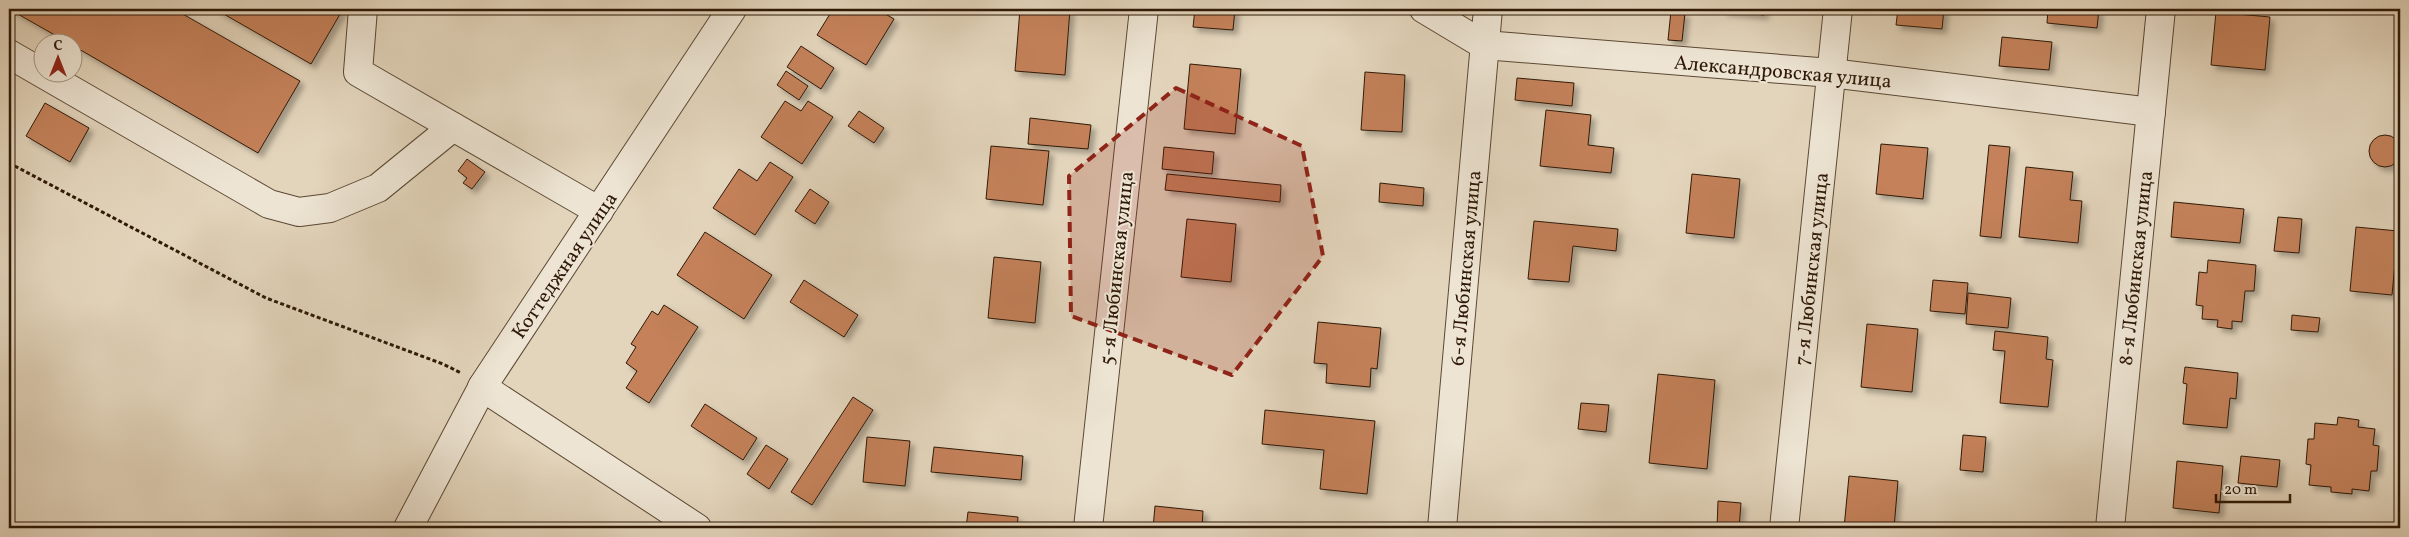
<svg xmlns="http://www.w3.org/2000/svg" width="2409" height="537" font-family="Vollkorn,serif">
  <defs>
    <filter id="shadow"><feDropShadow dx="4.5" dy="4.5" stdDeviation="2.5" flood-color="#0004"/></filter>
  </defs>
  <rect width="100%" height="100%" fill="#e3d5bc"/>
  <filter id="stains"><feTurbulence type="fractalNoise" baseFrequency=".004" numOctaves="4"/><feColorMatrix values="0 0 0 0 .2 0 0 0 0 .09 0 0 0 0 .02 0 0 0 .5 -.17"/></filter>
  <radialGradient id="worn" r=".72"><stop offset=".6" stop-color="#630" stop-opacity="0"/><stop offset="1" stop-color="#630" stop-opacity=".3"/></radialGradient>
  <!-- building -->
  <g fill="#c4815a" stroke="#2e1906" filter="url(#shadow)">
    <path d="M 9,9 L 174,9 L 300,81 L 258,153 L 72,45 L 72,42 L 67,42 Z"/>
    <path d="M 215,9 L 343,9 L 311,64 Z"/>
    <path d="M 833,9 L 877,9 L 894,19 L 866,65 L 817,35 Z"/>
    <path d="M 1020,9 L 1070,9 L 1065,75 L 1015,71 Z"/>
    <path d="M 1195,9 L 1235,9 L 1233,30 L 1193,27 Z"/>
    <path d="M 1723,9 L 1764,9 L 1764,15 L 1723,11 Z"/>
    <path d="M 1898,9 L 1944,9 L 1942,29 L 1896,25 Z"/>
    <path d="M 2048,9 L 2099,9 L 2097,28 L 2047,23 Z"/>
    <path d="M 1671,11 L 1685,13 L 1682,41 L 1668,40 Z"/>
    <path d="M 2216,12 L 2270,17 L 2265,70 L 2211,65 Z"/>
    <path d="M 2002,37 L 2052,42 L 2049,70 L 1999,66 Z"/>
    <path d="M 801,46 L 834,68 L 821,89 L 787,67 Z"/>
    <path d="M 1190,64 L 1241,69 L 1235,134 L 1184,129 Z"/>
    <path d="M 786,71 L 808,86 L 799,100 L 777,85 Z"/>
    <path d="M 1365,72 L 1405,75 L 1402,132 L 1361,130 Z"/>
    <path d="M 1517,78 L 1574,83 L 1572,106 L 1515,100 Z"/>
    <path d="M 785,101 L 801,111 L 808,101 L 833,117 L 802,164 L 761,137 Z"/>
    <path d="M 45,103 L 89,128 L 70,162 L 26,136 Z"/>
    <path d="M 1546,110 L 1591,115 L 1588,145 L 1614,148 L 1611,173 L 1540,166 Z"/>
    <path d="M 859,111 L 884,128 L 874,143 L 848,126 Z"/>
    <path d="M 1030,118 L 1091,125 L 1088,149 L 1028,144 Z"/>
    <circle cx="2385" cy="151" r="16"/>
    <path d="M 1881,144 L 1928,148 L 1923,199 L 1876,194 Z"/>
    <path d="M 1989,145 L 2010,147 L 2001,238 L 1980,236 Z"/>
    <path d="M 991,146 L 1049,151 L 1043,205 L 986,199 Z"/>
    <path d="M 1164,147 L 1214,152 L 1212,174 L 1162,169 Z"/>
    <path d="M 467,159 L 485,172 L 472,189 L 463,183 L 467,178 L 458,171 Z"/>
    <path d="M 770,162 L 793,177 L 755,235 L 713,208 L 739,169 L 757,181 Z"/>
    <path d="M 2026,167 L 2073,172 L 2070,200 L 2082,201 L 2078,243 L 2019,237 Z"/>
    <path d="M 1167,174 L 1281,185 L 1280,202 L 1165,190 Z"/>
    <path d="M 1692,174 L 1740,179 L 1734,238 L 1686,233 Z"/>
    <path d="M 1380,183 L 1424,188 L 1423,206 L 1379,202 Z"/>
    <path d="M 810,189 L 829,202 L 815,224 L 795,211 Z"/>
    <path d="M 2174,202 L 2244,209 L 2240,243 L 2171,237 Z"/>
    <path d="M 2278,217 L 2302,219 L 2299,253 L 2274,251 Z"/>
    <path d="M 1187,219 L 1236,224 L 1231,282 L 1181,277 Z"/>
    <path d="M 1534,221 L 1618,229 L 1616,251 L 1573,246 L 1569,282 L 1528,279 Z"/>
    <path d="M 2356,227 L 2398,231 L 2392,295 L 2350,291 Z"/>
    <path d="M 705,232 L 772,275 L 744,319 L 677,275 Z"/>
    <path d="M 994,257 L 1041,262 L 1035,323 L 988,318 Z"/>
    <path d="M 2208,260 L 2256,265 L 2254,291 L 2245,291 L 2242,322 L 2232,321 L 2232,329 L 2217,327 L 2218,320 L 2202,319 L 2203,306 L 2196,305 L 2199,272 L 2207,273 Z"/>
    <path d="M 804,280 L 858,315 L 844,337 L 790,302 Z"/>
    <path d="M 1933,280 L 1968,283 L 1965,314 L 1930,311 Z"/>
    <path d="M 1968,293 L 2011,298 L 2008,328 L 1966,324 Z"/>
    <path d="M 664,305 L 698,327 L 649,403 L 626,388 L 637,371 L 626,363 L 636,347 L 631,344 L 652,311 L 658,315 Z"/>
    <path d="M 2292,315 L 2320,318 L 2318,332 L 2291,330 Z"/>
    <path d="M 1318,322 L 1381,328 L 1377,369 L 1371,368 L 1370,387 L 1326,383 L 1327,364 L 1314,363 Z"/>
    <path d="M 1867,324 L 1918,329 L 1912,392 L 1861,387 Z"/>
    <path d="M 1995,331 L 2048,337 L 2046,359 L 2053,360 L 2048,407 L 2000,403 L 2005,351 L 1993,350 Z"/>
    <path d="M 2185,367 L 2238,373 L 2236,399 L 2230,398 L 2227,428 L 2183,424 L 2187,384 L 2183,383 Z"/>
    <path d="M 1658,374 L 1715,380 L 1707,469 L 1649,463 Z"/>
    <path d="M 853,397 L 873,410 L 812,505 L 791,492 Z"/>
    <path d="M 1581,403 L 1609,405 L 1606,432 L 1578,429 Z"/>
    <path d="M 705,404 L 757,438 L 743,460 L 691,426 Z"/>
    <path d="M 1265,410 L 1375,421 L 1367,494 L 1320,489 L 1324,450 L 1262,444 Z"/>
    <path d="M 2338,417 L 2359,420 L 2358,427 L 2375,429 L 2373,445 L 2379,446 L 2377,471 L 2371,471 L 2369,491 L 2352,489 L 2352,494 L 2331,492 L 2331,487 L 2309,485 L 2311,465 L 2306,464 L 2308,439 L 2314,439 L 2315,423 L 2337,425 Z"/>
    <path d="M 1963,435 L 1986,437 L 1983,472 L 1960,470 Z"/>
    <path d="M 867,437 L 910,441 L 905,486 L 863,482 Z"/>
    <path d="M 766,445 L 788,459 L 769,489 L 747,474 Z"/>
    <path d="M 934,447 L 1023,456 L 1021,480 L 931,472 Z"/>
    <path d="M 2241,456 L 2280,460 L 2277,487 L 2238,483 Z"/>
    <path d="M 2177,461 L 2223,466 L 2219,513 L 2173,508 Z"/>
    <path d="M 1849,476 L 1898,481 L 1894,528 L 1844,528 Z"/>
    <path d="M 1718,501 L 1741,503 L 1739,528 L 1717,528 Z"/>
    <path d="M 1155,506 L 1203,511 L 1202,528 L 1153,528 Z"/>
    <path d="M 968,512 L 1018,517 L 1017,528 L 966,528 Z"/>
    <path d="M 1308,525 L 1347,528 L 1308,528 Z"/>
    <path d="M 2043,525 L 2069,527 L 2068,528 L 2043,528 Z"/>
  </g>
  <g fill="none" stroke-linecap="round" stroke-linejoin="round">
    <!-- minor casing -->
    <g stroke="#5b4834" stroke-width="30">
      <g id="minor">
        <path d="M 363,9 L 358,72 L 599,211"/>
        <path d="M 1424,9 L 1484,45 L 1831,73 L 2151,112"/>
        <path d="M 9,54 L 269,204 L 299,212 L 330,208 L 378,188 L 453,127"/>
        <path d="M 482,387 L 697,528"/>
        <path d="M 408,528 L 484,384 L 732,9"/>
        <path d="M 1088,528 L 1144,9"/>
        <path d="M 1442,528 L 1488,9"/>
        <path d="M 1784,528 L 1838,9"/>
        <path d="M 2110,528 L 2161,9"/>
      </g>
    </g>
    <!-- path -->
    <path stroke="#2e1906" stroke-width="3" stroke-dasharray="4 2.5" stroke-linecap="butt" d="M 9,163 L 266,298 L 443,364 L 461,373"/>
    <!-- minor -->
    <use href="#minor" stroke="#ede4d3" stroke-width="28"/>
  </g>
  <!-- marked area -->
  <path fill="#8f2418" fill-opacity="0.2" stroke="#8f2418" stroke-width="4" stroke-dasharray="10 6" stroke-linejoin="round" d="M 1176,88 L 1302,146 L 1323,256 L 1232,375 L 1071,316 L 1069,176 Z"/>
  <g text-anchor="middle" stroke-width="4" stroke-linejoin="round" paint-order="stroke">
    <!-- street labels -->
    <g font-size="20" fill="#2e1906" stroke="#ede4d3">
      <text transform="translate(1783 71) rotate(5)" y="7">Александровская улица</text>
      <text transform="translate(564 265) rotate(-56)" y="7">Коттеджная улица</text>
      <text transform="translate(1116 268) rotate(-84)" y="7">5-я Любинская улица</text>
      <text transform="translate(1465 268) rotate(-85)" y="7">6-я Любинская улица</text>
      <text transform="translate(2135 268) rotate(-84)" y="7">8-я Любинская улица</text>
      <text transform="translate(1811 269) rotate(-84)" y="7">7-я Любинская улица</text>
    </g>
  </g>
  <!-- margin -->
  <rect width="2409" height="537" fill="none" stroke="#e3d5bc" stroke-width="30"/>
  <rect x="10" y="10" width="2389" height="517" fill="none" stroke="#2e1906" stroke-width="2.5"/>
  <rect x="15" y="15" width="2379" height="507" fill="none" stroke="#2e1906"/>
  <!-- north arrow -->
  <g transform="translate(58 58)"><circle r="24" fill="#ede4d3" stroke="#a19381"/>
  <path d="M0-4L9 19L0 12L-9 19Z" fill="#8f2418"/>
  <text y="-8" font-size="14" font-weight="bold" text-anchor="middle" fill="#2e1906">С</text>
  </g>
  <!-- scale -->
  <path d="M2216 494v8h74v-8" fill="none" stroke="#2e1906" stroke-width="2.5"/>
  <text x="2224" y="494" font-size="15" fill="#2e1906" stroke="#ede4d3" stroke-width="4" paint-order="stroke">20 m</text>
  <rect width="100%" height="100%" filter="url(#stains)"/>
  <rect width="100%" height="100%" fill="url(#worn)"/>
</svg>
